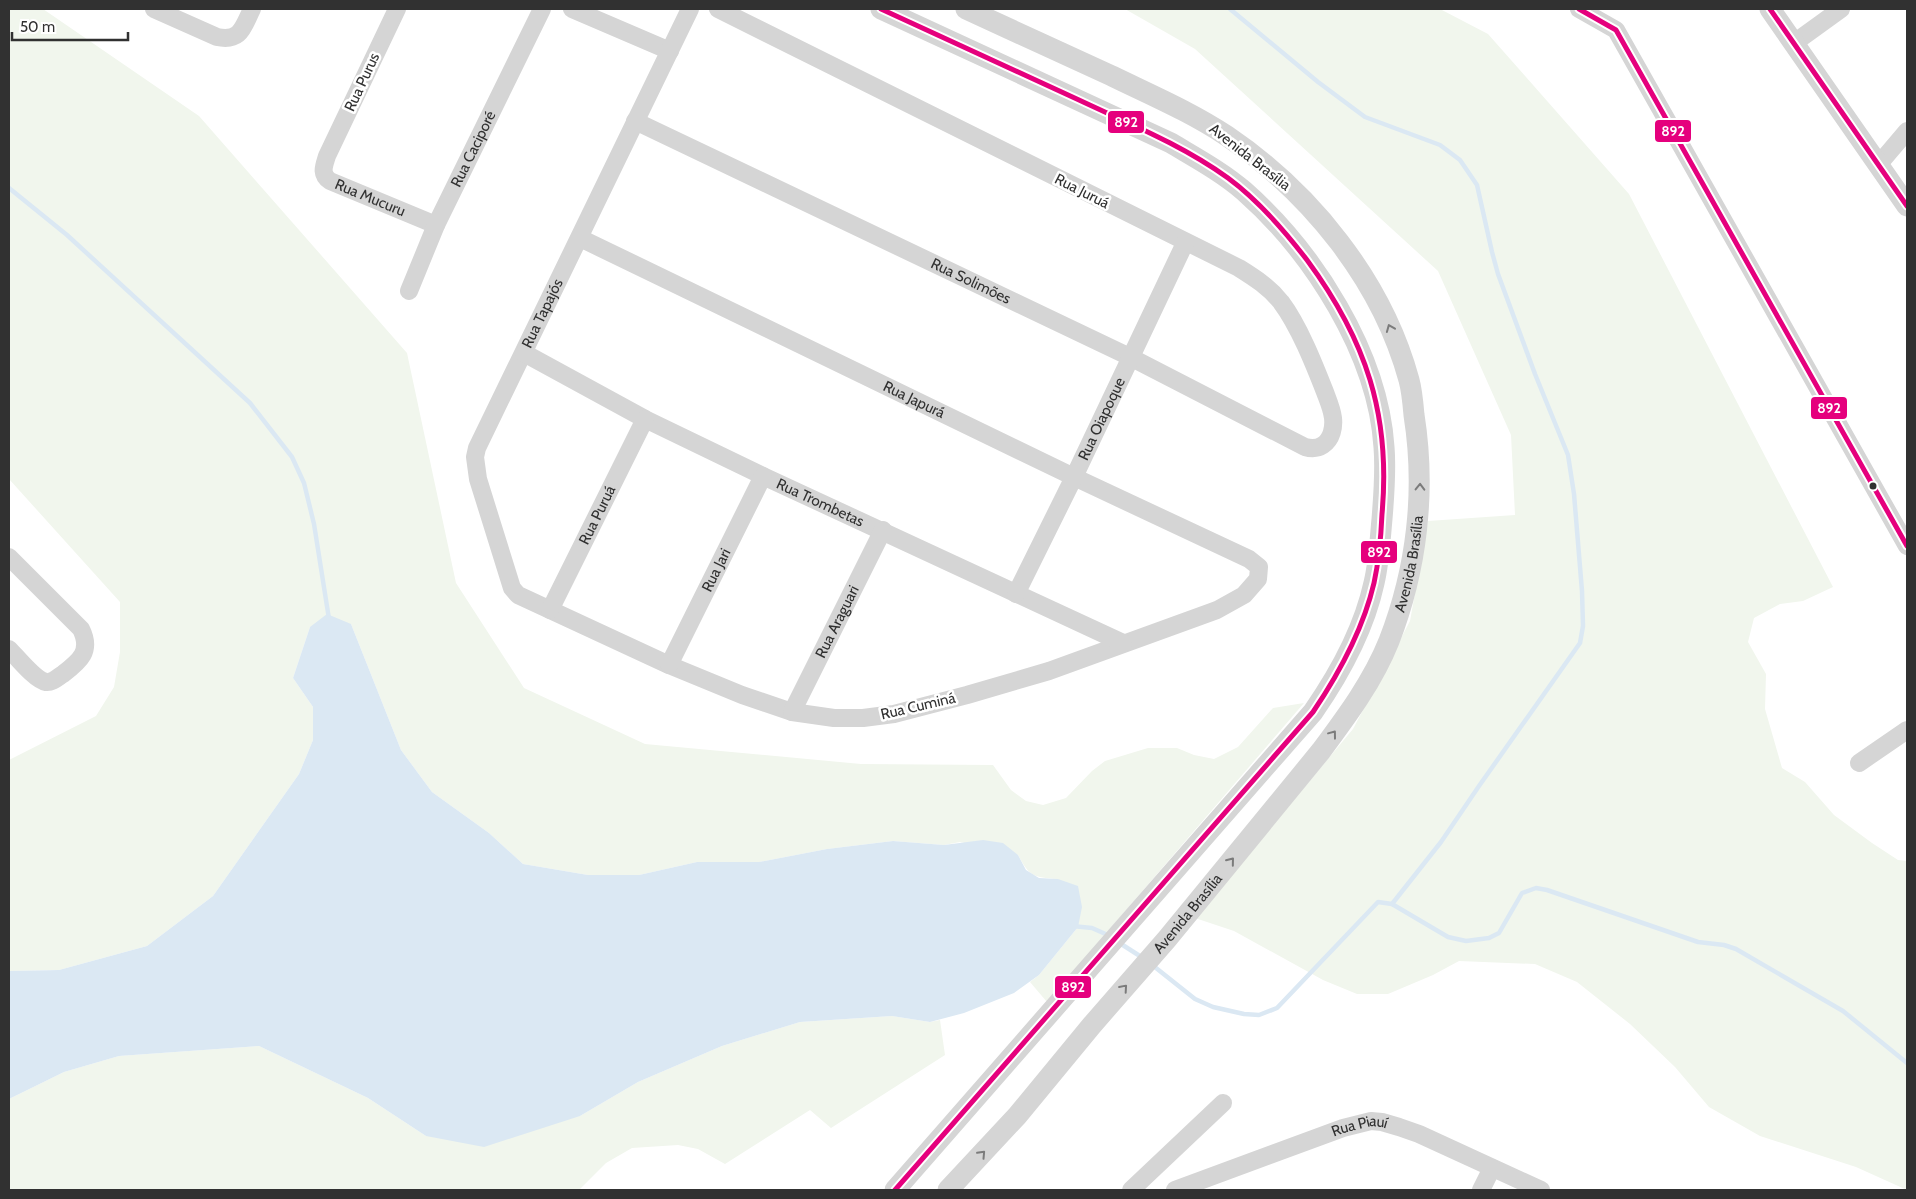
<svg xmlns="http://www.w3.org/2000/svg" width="1916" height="1199" font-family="Cabin,sans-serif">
  <rect width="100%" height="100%" fill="#fff"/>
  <!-- green -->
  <g fill="#f1f6ed">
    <path d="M 9,9 L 43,9 L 199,116 L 407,353 L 456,583 L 524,688 L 645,744 L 861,764 L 993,765 L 1011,790 L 1026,801 L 1043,805 L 1066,798 L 1092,771 L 1105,761 L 1148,748 L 1177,748 L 1194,755 L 1214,759 L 1238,747 L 1273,708 L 1304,703 L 1047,1002 L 1030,982 L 1039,975 L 1078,927 L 1058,879 C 1033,877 1030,877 1018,855 L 960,842 L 944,845 L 893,841 L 827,849 L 759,862 L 697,862 L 639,875 L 588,875 L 523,864 L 489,833 L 432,792 L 401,750 L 351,624 L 310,627 L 293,678 L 313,707 L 313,740 L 299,774 L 213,896 L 147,946 L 59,970 L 9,971 L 9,760 L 96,716 L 114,687 L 120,652 L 120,602 L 9,479 Z"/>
    <path d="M 1125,9 L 1440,9 L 1488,34 L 1629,194 L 1833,587 L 1803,601 L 1780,604 L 1754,618 L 1748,642 L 1766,674 L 1765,709 L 1782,768 L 1805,782 L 1834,815 L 1872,843 L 1898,860 L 1907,861 L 1907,1190 L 1856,1167 L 1760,1136 L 1709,1107 L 1675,1067 L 1630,1024 L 1577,982 L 1535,964 L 1459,961 L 1433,975 L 1388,994 L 1357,994 L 1323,980 L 1234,931 L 1195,918 L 1353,729 L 1410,621 L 1428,521 L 1515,515 L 1511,435 L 1438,271 L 1195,49 Z"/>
    <path d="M 892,1016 L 930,1022 L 940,1020 L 945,1055 L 831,1128 L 810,1110 L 725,1164 L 698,1149 L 678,1145 L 632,1148 L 606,1163 L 579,1190 L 9,1190 L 9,1099 L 64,1072 L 119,1056 L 259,1046 L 368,1098 L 426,1136 L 580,1116 L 638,1082 L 722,1046 L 800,1022 Z"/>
  </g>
  <!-- water -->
  <path fill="#dbe8f3" d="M 327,614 L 351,624 L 401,750 L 432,792 L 489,833 L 523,864 L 588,875 L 639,875 L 697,862 L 759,862 L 827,849 L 893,841 L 944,845 L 983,840 L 1003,843 L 1018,855 L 1026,870 L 1039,878 L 1058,879 L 1078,886 L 1082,907 L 1078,927 L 1039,975 L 1014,993 L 964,1013 L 930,1022 L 892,1016 L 800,1022 L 722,1046 L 638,1082 L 580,1116 L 484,1147 L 426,1136 L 368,1098 L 259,1046 L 119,1056 L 64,1072 L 9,1099 L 9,971 L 59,970 L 147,946 L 213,896 L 299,774 L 313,740 L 313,707 L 293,678 L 310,627 Z"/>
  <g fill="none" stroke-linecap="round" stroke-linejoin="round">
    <!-- stream -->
    <g stroke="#dbe8f3" stroke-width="4.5">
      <path d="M 1230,9 L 1318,82 L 1365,117 L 1440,145 L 1460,160 L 1477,185 L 1492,252 L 1498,274 L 1535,374 L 1568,455 L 1574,494 L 1582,591 L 1583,626 L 1580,643 L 1479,786 L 1441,842 L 1392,904"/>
      <path d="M 9,188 L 67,235 L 250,403 L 292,457 L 304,483 L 314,524 L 329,619"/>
      <path d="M 1072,926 L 1092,928 L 1110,936"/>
      <path d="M 1118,942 L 1143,958"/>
      <path d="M 1151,964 L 1195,999 L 1213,1007 L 1244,1014 L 1259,1015 L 1277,1008 L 1378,902 L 1392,904 L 1448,937 L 1466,941 L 1489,938 L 1499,933 L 1522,893 L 1536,888 L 1547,890 L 1698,942 L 1724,945 L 1736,949 L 1843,1011 L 1907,1063"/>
    </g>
    <!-- minor -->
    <g stroke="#d5d5d5" stroke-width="18">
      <path d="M 154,9 L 217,37 C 241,42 243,27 252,9"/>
      <path id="s1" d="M 397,9 L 327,156 C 324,166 320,174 330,181 L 436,225"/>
      <path d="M 572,9 L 670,51"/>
      <path d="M 1579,9 L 1616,30 L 1907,546"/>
      <path d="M 1794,43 L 1841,9"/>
      <path id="s2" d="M 635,121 L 1130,357 L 1305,447 C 1312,449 1317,449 1323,445 C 1332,439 1334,427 1333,418 C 1332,409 1328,400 1325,392 C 1314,364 1299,326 1281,302 C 1269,287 1255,278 1239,268 L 718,9"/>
      <path d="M 1879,164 L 1907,131"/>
      <path id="s3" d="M 580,238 L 1074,477 L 1249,559 L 1259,567 L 1258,579 L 1244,595 L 1217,610 L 1195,618 L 1049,671 L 967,695 L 894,714 L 863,718 L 834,718 L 792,712 L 742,695 L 669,665 L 518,595 L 512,588 L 478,479 L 475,457 L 477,448 L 690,9"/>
      <path id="s4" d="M 409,291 L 436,225 L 542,9"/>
      <path id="s5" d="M 524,353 L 645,419 L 763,476 L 1123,643"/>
      <path d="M 9,557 L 81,629 C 92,651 80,661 63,674 C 58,677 52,683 46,682 C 35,680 17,657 9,649"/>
      <path id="s6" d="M 1016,594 L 1074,477 L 1185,243"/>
      <path id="s7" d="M 550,610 L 645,419"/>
      <path id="s8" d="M 669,665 L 763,476"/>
      <path id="s9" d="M 792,712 L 883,530"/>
      <path d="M 1859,763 L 1907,730"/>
      <path d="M 1131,1190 L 1223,1103"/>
      <path id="s10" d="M 1175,1190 L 1343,1128 L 1371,1121 L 1382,1122 L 1399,1127 L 1419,1134 L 1541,1190"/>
      <path d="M 1481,1190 L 1492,1168"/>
    </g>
    <!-- tertiary -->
    <g stroke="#d5d5d5" stroke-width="21">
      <path d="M 881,9 L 1171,143 C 1196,158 1222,172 1244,191 C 1313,252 1378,353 1384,447 C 1386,471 1384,495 1382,519 C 1380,540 1379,562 1374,583 C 1364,629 1340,673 1313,712 L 895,1190"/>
      <path d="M 1770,9 L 1907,206"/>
      <path id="s11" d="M 948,1190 L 1017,1116 L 1092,1025 L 1167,939 L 1321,751 C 1347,716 1373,681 1389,641 C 1417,569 1426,491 1414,415 C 1413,403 1412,391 1409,380 C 1382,281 1311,193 1227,136 C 1191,112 1151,95 1112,76 C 1063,54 1015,31 966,9"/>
    </g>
    <!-- bus-1 casing -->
    <g stroke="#fff" stroke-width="9">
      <g id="bus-1">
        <path d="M 881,9 C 947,39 1013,70 1079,100 C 1130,124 1182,145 1228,178 C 1258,200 1284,230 1307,260 C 1366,340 1391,415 1382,514 C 1381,537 1379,560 1374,583 C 1363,630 1340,672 1313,712 L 895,1190"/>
        <path d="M 1579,9 L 1616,30 L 1907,546"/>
        <path d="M 1770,9 L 1907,206"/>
      </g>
    </g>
    <!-- bus-1 -->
    <use href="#bus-1" stroke="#e5007d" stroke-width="5"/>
  </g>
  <!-- one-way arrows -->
  <defs><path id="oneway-chevron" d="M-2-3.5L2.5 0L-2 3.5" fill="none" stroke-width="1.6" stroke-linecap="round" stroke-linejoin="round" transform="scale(1.25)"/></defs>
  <g stroke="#7b7b7b">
    <use href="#oneway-chevron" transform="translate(1390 328) rotate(-112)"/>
    <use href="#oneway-chevron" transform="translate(1420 487) rotate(-89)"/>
    <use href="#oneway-chevron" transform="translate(1333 734) rotate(-53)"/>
    <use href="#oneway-chevron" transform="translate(1231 861) rotate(-51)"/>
    <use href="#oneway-chevron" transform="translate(1124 988) rotate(-49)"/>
    <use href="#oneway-chevron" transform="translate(982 1154) rotate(-47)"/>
  </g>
  <!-- markers -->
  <circle fill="#313131" stroke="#fff" stroke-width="2" cx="1873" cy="486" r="4.5"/>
  <g text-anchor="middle" stroke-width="5" stroke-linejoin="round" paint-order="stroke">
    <!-- street labels -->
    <g font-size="15" fill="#313131" stroke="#fff">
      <text transform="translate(362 82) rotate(-65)" y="5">Rua Purus</text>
      <text dy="5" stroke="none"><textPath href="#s4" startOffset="156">Rua Caciporé</textPath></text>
      <text transform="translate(1250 157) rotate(38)" y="5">Avenida Brasília</text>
      <text transform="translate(1082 191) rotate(27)" y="5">Rua Juruá</text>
      <text dy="5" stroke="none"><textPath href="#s1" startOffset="234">Rua Mucuru</textPath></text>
      <text dy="5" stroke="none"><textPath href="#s2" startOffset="372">Rua Solimões</textPath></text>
      <text dy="5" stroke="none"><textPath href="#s3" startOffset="1864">Rua Tapajós</textPath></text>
      <text dy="5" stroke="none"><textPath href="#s3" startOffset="371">Rua Japurá</textPath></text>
      <text dy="5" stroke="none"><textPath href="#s6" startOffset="195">Rua Oiapoque</textPath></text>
      <text dy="5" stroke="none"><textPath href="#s5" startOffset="332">Rua Trombetas</textPath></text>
      <text dy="5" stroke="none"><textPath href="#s7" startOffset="106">Rua Puruá</textPath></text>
      <text dy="5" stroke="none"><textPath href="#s11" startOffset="786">Avenida Brasília</textPath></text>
      <text dy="5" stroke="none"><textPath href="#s8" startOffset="106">Rua Jari</textPath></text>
      <text dy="5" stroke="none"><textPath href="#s9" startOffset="101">Rua Araguari</textPath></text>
      <text transform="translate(918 706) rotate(-13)" y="5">Rua Cuminá</text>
      <text dy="5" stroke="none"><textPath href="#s11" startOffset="366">Avenida Brasília</textPath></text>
      <text dy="5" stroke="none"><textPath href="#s10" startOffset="196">Rua Piauí</textPath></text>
    </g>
  </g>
  <g stroke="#fff" stroke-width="2">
    <rect x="1107" y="110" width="38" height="24" rx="5" fill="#e5007d"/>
    <rect x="1654" y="119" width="38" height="24" rx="5" fill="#e5007d"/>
    <rect x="1810" y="396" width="38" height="24" rx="5" fill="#e5007d"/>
    <rect x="1360" y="540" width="38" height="24" rx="5" fill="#e5007d"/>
    <rect x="1054" y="975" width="38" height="24" rx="5" fill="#e5007d"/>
  </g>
  <g font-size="14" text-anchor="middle" font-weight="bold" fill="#fff">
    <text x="1126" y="127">892</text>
    <text x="1673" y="136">892</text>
    <text x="1829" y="413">892</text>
    <text x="1379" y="557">892</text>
    <text x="1073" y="992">892</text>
  </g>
  <!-- border -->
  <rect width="1916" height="1199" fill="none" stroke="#313131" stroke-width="20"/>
  <!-- scale -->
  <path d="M12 32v8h116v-8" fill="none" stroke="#313131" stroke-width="2.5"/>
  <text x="20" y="32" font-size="15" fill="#313131" stroke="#ffffff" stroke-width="4" paint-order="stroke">50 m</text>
</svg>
